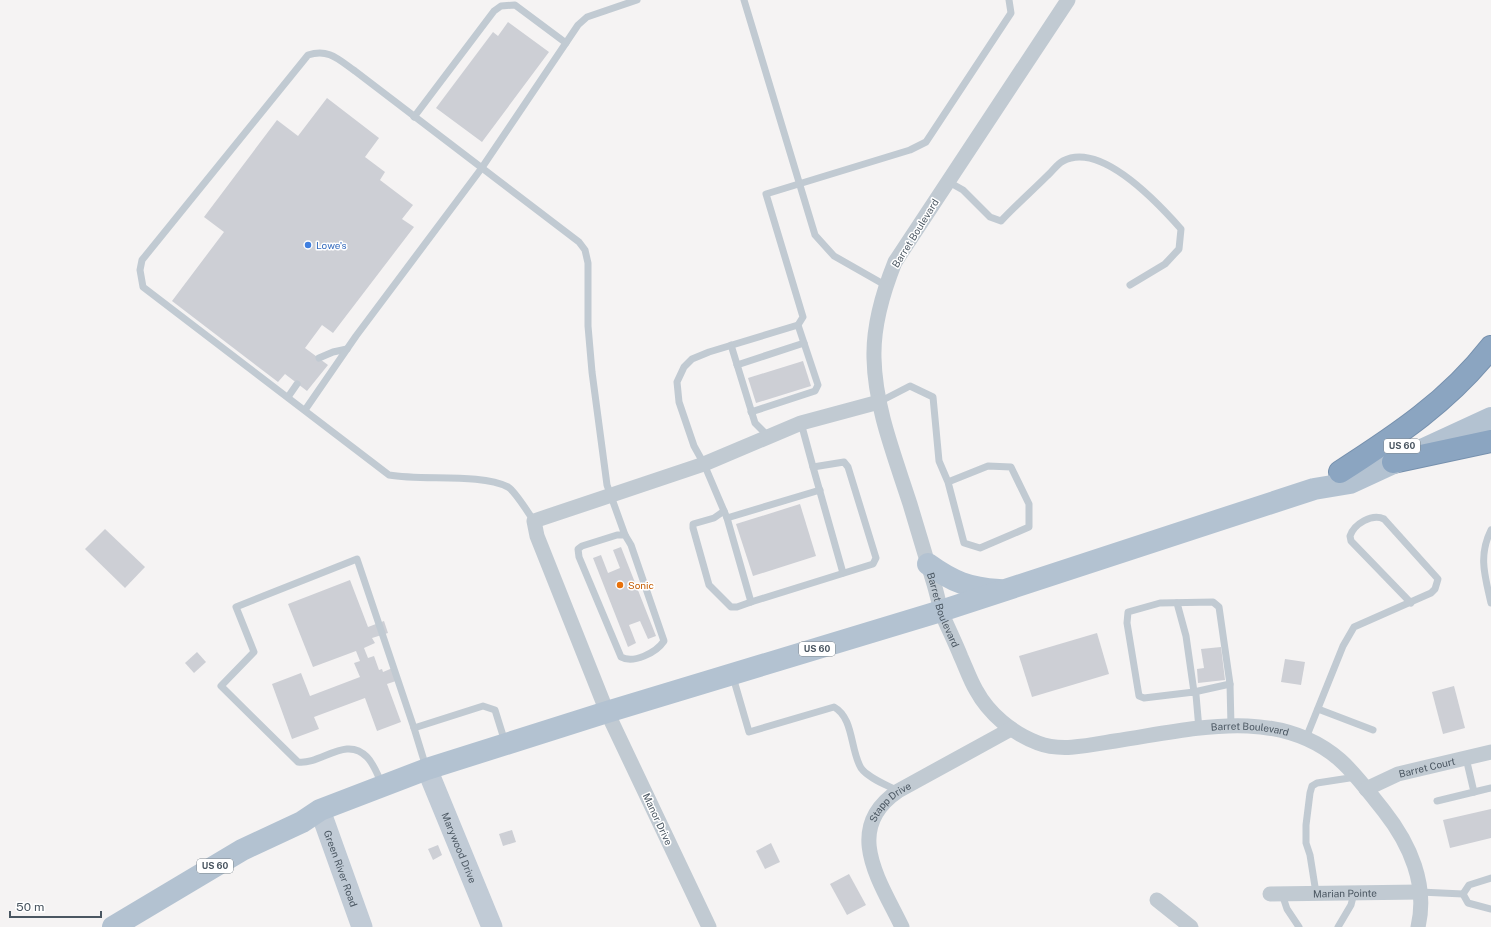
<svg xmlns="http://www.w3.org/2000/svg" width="1491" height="927" font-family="'Public Sans',sans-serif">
  <rect width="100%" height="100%" fill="#f5f3f3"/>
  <!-- building -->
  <g fill="#cdcfd5">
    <path d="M 508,22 L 549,52 L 482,142 L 436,108 L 493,32 L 498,36 Z"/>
    <path d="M 327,98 L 379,138 L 365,157 L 385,172 L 380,180 L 413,205 L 402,219 L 414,227 L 333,333 L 322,325 L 305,348 L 328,365 L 307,391 L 285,374 L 278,382 L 172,301 L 224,232 L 204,217 L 277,120 L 298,136 Z"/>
    <path d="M 803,361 L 811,386 L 756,403 L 748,378 Z"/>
    <path d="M 800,504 L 816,556 L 753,576 L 736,524 Z"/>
    <path d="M 105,529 L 145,567 L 125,588 L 85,549 Z"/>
    <path d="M 621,547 L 656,636 L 648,639 L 640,621 L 629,625 L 636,643 L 628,647 L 593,558 L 601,555 L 608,573 L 620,568 L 613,550 Z"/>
    <path d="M 350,580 L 368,627 L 384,621 L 388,633 L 372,638 L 375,643 L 364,648 L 368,658 L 374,656 L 379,670 L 382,669 L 383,672 L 395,667 L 399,680 L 387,684 L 401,722 L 377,731 L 365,698 L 314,717 L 319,729 L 292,739 L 272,684 L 301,673 L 310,696 L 360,677 L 354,663 L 360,661 L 356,651 L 313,667 L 288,604 Z"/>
    <path d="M 1097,633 L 1109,674 L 1032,697 L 1019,656 Z"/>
    <path d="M 1221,647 L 1225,680 L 1198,683 L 1197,669 L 1204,668 L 1201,649 Z"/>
    <path d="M 197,652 L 206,662 L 194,673 L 185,663 Z"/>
    <path d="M 1285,659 L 1305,662 L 1301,685 L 1281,682 Z"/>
    <path d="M 1454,686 L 1465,728 L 1443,734 L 1432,692 Z"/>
    <path d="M 1491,809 L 1491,838 L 1450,848 L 1443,820 Z"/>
    <path d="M 512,830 L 516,842 L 503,846 L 499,834 Z"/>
    <path d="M 771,843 L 780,862 L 765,869 L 756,851 Z"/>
    <path d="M 438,845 L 442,855 L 433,860 L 428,849 Z"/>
    <path d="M 849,874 L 866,905 L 847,915 L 830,884 Z"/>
  </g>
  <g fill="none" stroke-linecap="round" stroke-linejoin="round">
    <!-- highway casing -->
    <g stroke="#7690ad" stroke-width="24">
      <g id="highway">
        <path d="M 1393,462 L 1491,441"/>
        <path d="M 1340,472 C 1396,436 1449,401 1491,347"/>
      </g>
    </g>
    <!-- lane -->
    <g stroke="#c1cad2" stroke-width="7">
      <path d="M 744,0 L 815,235 L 834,256 L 885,285"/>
      <path d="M 414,117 L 494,11 L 501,6 L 515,5 L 566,43"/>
      <path d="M 947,181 L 963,190 L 990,217 L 1001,221 C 1016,205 1032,191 1047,176 C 1052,172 1057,164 1063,161 C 1101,141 1158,203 1181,229 L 1179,249 L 1165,264 L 1130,285"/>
      <path d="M 731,345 L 755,423 L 768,436"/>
      <path d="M 319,358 L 333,352 L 347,349"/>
      <path d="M 737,365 L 804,343"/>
      <path d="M 288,397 L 297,384"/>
      <path d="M 879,402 L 910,386 L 933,397 L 939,461 L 948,482 L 964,543 L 980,548 L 1029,527 L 1029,504 L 1011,467 L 988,466 L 948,482"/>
      <path d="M 305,410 L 356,336 L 481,169 L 578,25 L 587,17 L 637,0"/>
      <path d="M 751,412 L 815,391 L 818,385 L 798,325"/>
      <path d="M 801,423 L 813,467 L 844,462 L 848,467 L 876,558 L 873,564 L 751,602 L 727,518 L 704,464 L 694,446 L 679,402 L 677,382 L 684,367 L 692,359 L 709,352 L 798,325 L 803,317 L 766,194 L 910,150 L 926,142 L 1011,13 L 1009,0"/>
      <path d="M 813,467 L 843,573"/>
      <path d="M 724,511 L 714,518 L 693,524 L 693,528 L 709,585 L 731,607 L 737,607 L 751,602"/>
      <path d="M 727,518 L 820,490"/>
      <path d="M 534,521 C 528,513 516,492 508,487 C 480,473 423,481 389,475 L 143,287 L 140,270 L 142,260 L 308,55 C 329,48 339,60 355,71 L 579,242 L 585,250 L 588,263 L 588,326 L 592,372 L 607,485 L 625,535"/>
      <path d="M 1491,530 C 1478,556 1485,576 1491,603"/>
      <path d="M 617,535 L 625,535 L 631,545 L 664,641 C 656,653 633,664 621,657 L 579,557 L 578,549 L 582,546 Z"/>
      <path d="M 1177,603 L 1186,636 L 1194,692 L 1230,684"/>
      <path d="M 733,677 L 749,732 L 834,707 C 854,718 850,750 861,768 C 868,778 887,785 898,791"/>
      <path d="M 1318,709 L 1373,730"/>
      <path d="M 1199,729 L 1196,695 L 1194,692 L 1144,698 L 1139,696 L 1127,623 L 1128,612 L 1160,603 L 1213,602 L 1219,607 L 1230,684 L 1231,726"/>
      <path d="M 1306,738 L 1343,646 L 1354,627 L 1431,593 L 1435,589 L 1438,579 L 1384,519 C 1372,513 1354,524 1350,536 L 1351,541 L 1411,603"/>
      <path d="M 426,767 L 414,728 L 483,706 L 495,710 L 505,742"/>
      <path d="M 382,784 C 378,776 374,764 367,757 C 346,735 321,765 298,762 L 221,686 L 254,652 L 236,607 L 357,559 L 414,728"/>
      <path d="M 1474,792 L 1491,788"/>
      <path d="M 1437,801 L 1474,792 L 1466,758"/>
      <path d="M 1420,892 L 1463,894"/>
      <path d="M 1316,893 L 1310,855 L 1306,843 L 1306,825 L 1310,793 L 1312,786 L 1317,783 L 1356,777"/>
      <path d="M 1282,894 L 1287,909 L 1299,927"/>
      <path d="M 1463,894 L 1468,903 L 1491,909"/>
      <path d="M 1463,894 L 1469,885 L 1491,878"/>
      <path d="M 1338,927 L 1351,905 L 1354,893"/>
    </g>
    <!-- street -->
    <g stroke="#c1cad2" stroke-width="15">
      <path id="s1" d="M 1068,0 L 895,262 C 883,292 873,325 874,358 C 875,408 895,457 910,504 C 918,531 926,557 934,584 C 937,594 939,604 942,614 C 948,628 955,642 961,657 C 966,668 970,680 976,690 C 989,714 1012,733 1038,743 C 1061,752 1091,745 1115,741 C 1190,730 1277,705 1340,760 C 1357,775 1370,794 1384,811 C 1410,844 1428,885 1418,927"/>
      <path id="s2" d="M 1366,789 L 1398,774 L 1491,752"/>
      <path id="s3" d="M 1270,894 L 1420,892"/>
      <path d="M 1157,900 L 1191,927"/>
      <path d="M 709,927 L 607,712 L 537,536 L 534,521 L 704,464 L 801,423 L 879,402"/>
      <path id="s4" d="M 902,927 C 880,881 842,829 898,791 L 1011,729"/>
    </g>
    <!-- secondary -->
    <g stroke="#c1cbd6" stroke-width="21">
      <path id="s5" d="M 427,769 L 492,927"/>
      <path id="s6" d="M 320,810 L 362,927"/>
    </g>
    <!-- primary -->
    <g stroke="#b3c2d1" stroke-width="22">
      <path d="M 928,564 C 953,582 969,588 999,590"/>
      <path d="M 113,927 L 242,850 L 302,822 L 320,810 L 427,769 L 607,712 L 941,611 L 1314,489 L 1350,483 L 1491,418"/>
    </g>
    <!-- highway -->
    <use href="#highway" stroke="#8ba5c1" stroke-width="22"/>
  </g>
  <!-- markers -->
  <circle fill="#3f7fe0" stroke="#fff" stroke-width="1.5" cx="308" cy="245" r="4"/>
  <circle fill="#e8710a" stroke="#fff" stroke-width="1.5" cx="620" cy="585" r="4"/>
  <g text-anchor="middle" stroke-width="3" stroke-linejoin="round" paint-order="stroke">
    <!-- shield labels -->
    <g fill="#fff" stroke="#808990" stroke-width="1">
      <rect x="1384" y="439" width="36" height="14" rx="3"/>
      <rect x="799" y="642" width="36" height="14" rx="3"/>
      <rect x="197" y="859" width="36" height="14" rx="3"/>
    </g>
    <g font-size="9" font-weight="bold" fill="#4a5661">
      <text x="1402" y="449">US 60</text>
      <text x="817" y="652">US 60</text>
      <text x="215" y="869">US 60</text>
    </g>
    <!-- street labels -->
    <g font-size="10" fill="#4a5661" stroke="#fff">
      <text transform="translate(915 233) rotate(-58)" y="4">Barret Boulevard</text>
      <text dy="4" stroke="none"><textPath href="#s1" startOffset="675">Barret Boulevard</textPath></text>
      <text dy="4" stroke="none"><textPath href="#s1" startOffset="1059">Barret Boulevard</textPath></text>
      <text dy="4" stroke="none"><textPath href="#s2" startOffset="65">Barret Court</textPath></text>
      <text dy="4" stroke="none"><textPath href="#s4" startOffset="140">Stapp Drive</textPath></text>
      <text transform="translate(658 819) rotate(65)" y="4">Manor Drive</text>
      <text dy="4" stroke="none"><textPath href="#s5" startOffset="85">Marywood Drive</textPath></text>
      <text dy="4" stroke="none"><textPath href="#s6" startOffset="62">Green River Road</textPath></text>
      <text dy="4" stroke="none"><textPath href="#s3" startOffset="75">Marian Pointe</textPath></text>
    </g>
    <!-- shop labels -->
    <g font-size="10" fill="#366cbe" stroke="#fff" text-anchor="start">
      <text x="316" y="249">Lowe's</text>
    </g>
    <!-- food labels -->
    <g font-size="10" fill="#c56008" stroke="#fff" text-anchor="start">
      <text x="628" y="589">Sonic</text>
    </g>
  </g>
  <!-- scale -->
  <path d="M10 911v6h91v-6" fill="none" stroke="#4a5661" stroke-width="2"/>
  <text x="16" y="911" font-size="12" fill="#4a5661" stroke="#ffffff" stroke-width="3" paint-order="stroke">50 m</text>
</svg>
